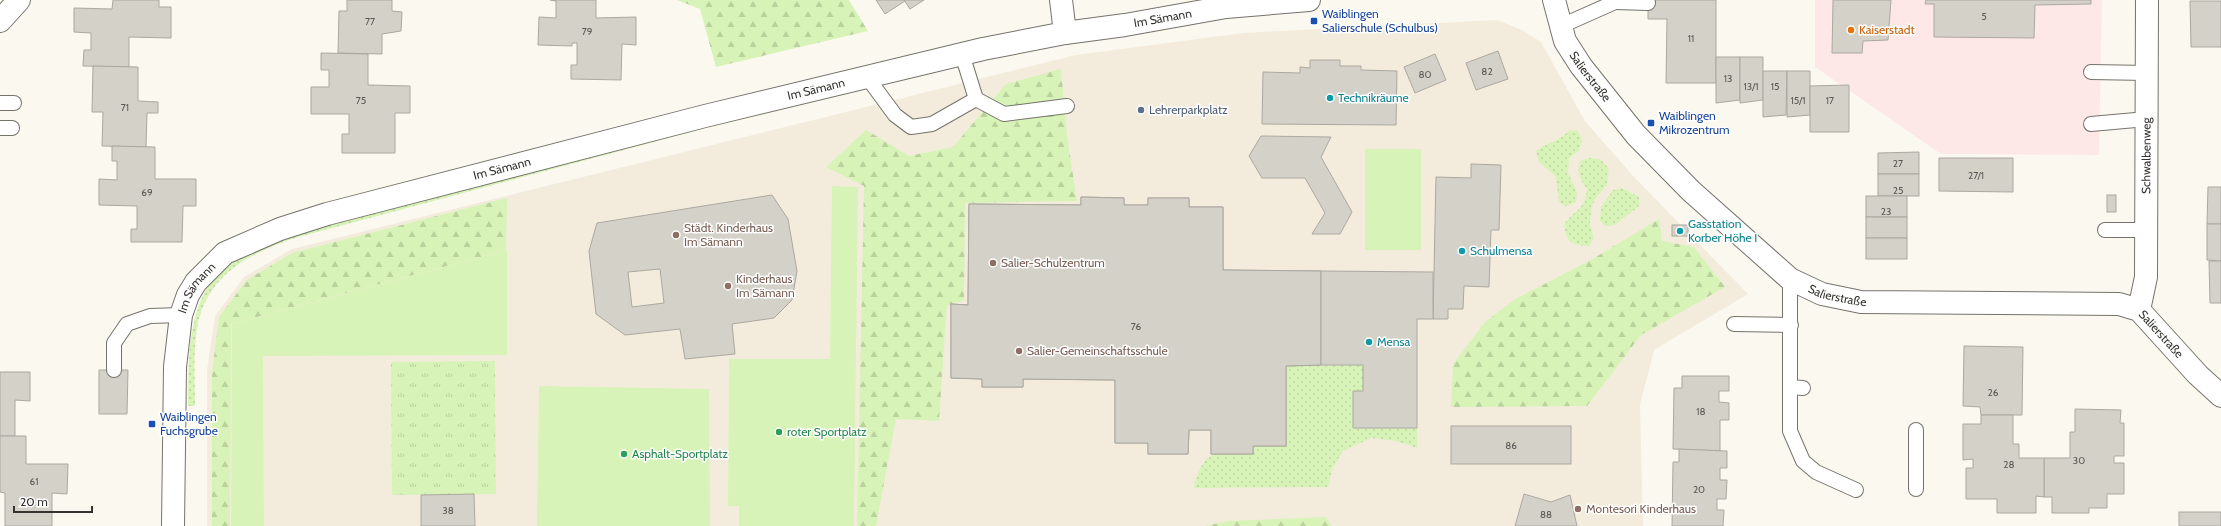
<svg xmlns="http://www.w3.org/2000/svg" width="2221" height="526" font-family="Cabin,sans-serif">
  <defs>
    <pattern id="grass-dots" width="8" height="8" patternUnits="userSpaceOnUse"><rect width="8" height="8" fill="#d8f3b7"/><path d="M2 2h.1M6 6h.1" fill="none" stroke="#bad19e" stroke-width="1.8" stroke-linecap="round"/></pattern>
    <pattern id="forest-firs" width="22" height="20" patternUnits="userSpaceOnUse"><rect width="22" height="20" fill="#d8f3b7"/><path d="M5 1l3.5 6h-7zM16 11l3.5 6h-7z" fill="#bad19e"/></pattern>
    <pattern id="park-tufts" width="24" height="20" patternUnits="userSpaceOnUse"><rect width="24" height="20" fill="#d8f3b7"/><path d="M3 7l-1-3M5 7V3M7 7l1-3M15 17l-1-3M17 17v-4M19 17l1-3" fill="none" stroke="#bad19e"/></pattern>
  </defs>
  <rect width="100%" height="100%" fill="#fbf8f0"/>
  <!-- commercial -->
  <path fill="#fee8e7" d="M 1815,0 L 2102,0 L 2099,155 L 1941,154 L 1815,67 Z"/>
  <!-- built -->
  <path fill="#f3ecdd" d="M 1497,20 L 1522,30 L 1541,42 L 1585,121 L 1635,178 L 1748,294 L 1654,350 L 1640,405 L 1643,526 L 207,526 L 207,370 L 215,316 L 244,277 L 292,249 L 1076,55 L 1243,33 Z"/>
  <!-- grass -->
  <g fill="url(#grass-dots)">
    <path d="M 693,124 L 695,131 L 295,238 C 248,254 206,275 197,329 C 193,354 195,381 195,406 L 188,406 C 189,356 186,293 232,261 C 244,253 258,247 270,240 Z"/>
    <path d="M 1577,130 L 1582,139 L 1579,151 L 1569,158 L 1568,173 L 1577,192 L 1576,202 L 1566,206 L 1559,202 L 1556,177 L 1539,162 L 1536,151 C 1547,143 1560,140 1569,131 Z"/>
    <path d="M 1589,158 L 1600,159 L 1609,169 L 1607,185 L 1595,199 L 1591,210 L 1590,225 L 1594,238 L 1589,246 C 1571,245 1567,243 1564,225 C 1576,208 1584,212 1587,189 C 1579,178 1577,174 1580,161 Z"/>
    <path d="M 1621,188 L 1639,197 L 1639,206 L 1615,225 L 1605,226 L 1600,221 L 1601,207 L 1613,190 Z"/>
    <path d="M 1363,365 L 1363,391 L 1353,392 L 1353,427 L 1417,428 L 1417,448 L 1396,441 L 1371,438 L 1343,451 L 1332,469 L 1328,487 L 1194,488 C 1203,448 1217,453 1253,446 L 1286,366 Z"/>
  </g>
  <!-- forest -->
  <g fill="url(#forest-firs)">
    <path d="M 677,0 L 849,0 L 868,31 L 716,67 L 700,9 Z"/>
    <path d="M 1061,69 L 1067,136 L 1077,201 L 965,203 L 964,301 L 947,305 L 939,421 L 896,419 L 876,526 L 857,526 L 864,186 L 826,167 L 866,130 L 909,156 L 953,147 L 1006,84 Z"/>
    <path d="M 507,198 L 506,250 L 231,324 L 230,526 L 212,526 L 212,373 L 219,317 L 247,280 L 292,253 Z"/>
    <path d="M 1659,219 L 1662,241 L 1694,247 L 1725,287 L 1641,335 L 1587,406 L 1451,407 L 1453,364 L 1485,322 L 1515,299 L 1589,261 Z"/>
    <path d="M 1326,517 L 1332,526 L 1205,526 L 1228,521 Z"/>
  </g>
  <!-- park -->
  <path fill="url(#park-tufts)" d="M 495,361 L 496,494 L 392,495 L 391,362 Z"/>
  <!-- pitch -->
  <g fill="#d8f3b7">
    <rect x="1365" y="149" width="56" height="101"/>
    <path d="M 832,186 L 858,187 L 854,526 L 739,526 L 739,506 L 728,506 L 729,359 L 830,359 Z"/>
    <path d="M 507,250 L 507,355 L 263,356 L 264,526 L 231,526 L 232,324 Z"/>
    <path d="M 539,386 L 709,389 L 710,526 L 537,526 Z"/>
  </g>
  <!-- building -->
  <g fill="#d4d1c9" stroke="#aba8a0" fill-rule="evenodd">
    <path d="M 113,0 L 159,0 L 159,7 L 171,7 L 171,38 L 129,37 L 129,67 L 83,66 L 84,50 L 91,50 L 91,33 L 74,32 L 74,8 L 112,9 Z"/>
    <path d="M 347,0 L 392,0 L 392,11 L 402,12 L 401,31 L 382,34 L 382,54 L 338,53 L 339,11 L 347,11 Z"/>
    <path d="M 550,0 L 596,0 L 596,18 L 636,17 L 636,45 L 622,44 L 621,80 L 571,79 L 571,65 L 577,65 L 577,43 L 572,43 L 572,46 L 538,45 L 539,17 L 556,18 L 556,1 Z"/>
    <path d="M 876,0 L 904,0 L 905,1 L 885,14 Z"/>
    <path d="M 904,0 L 924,0 L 910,9 Z"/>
    <path d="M 1648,0 L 1716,0 L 1716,83 L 1666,83 L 1667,19 L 1648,19 Z"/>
    <path d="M 1833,0 L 1891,0 L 1888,40 L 1863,41 L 1862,53 L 1832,53 Z"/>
    <path d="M 1926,0 L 2091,0 L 2091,4 L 2035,5 L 2034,38 L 1934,37 L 1934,4 L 1925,4 Z"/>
    <path d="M 2190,1 L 2221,1 L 2221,47 L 2191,47 Z"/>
    <path d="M 1498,51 L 1508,79 L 1476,90 L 1466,63 Z"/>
    <path d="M 321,53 L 368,54 L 368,85 L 410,86 L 410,113 L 395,113 L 395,153 L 342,153 L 342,134 L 349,134 L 349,114 L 311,114 L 311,87 L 329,87 L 329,70 L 321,70 Z"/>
    <path d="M 1435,54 L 1446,80 L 1415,93 L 1404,67 Z"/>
    <path d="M 1716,57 L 1740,57 L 1740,100 L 1716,103 Z"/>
    <path d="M 1740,57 L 1763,57 L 1763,100 L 1740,103 Z"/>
    <path d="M 1310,60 L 1340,60 L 1340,66 L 1361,66 L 1361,70 L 1397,71 L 1396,125 L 1262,124 L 1263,72 L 1300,73 L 1300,67 L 1310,68 Z"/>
    <path d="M 93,66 L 138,67 L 138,101 L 158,102 L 158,113 L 147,113 L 146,147 L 102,146 L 103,112 L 92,112 Z"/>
    <path d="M 1763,71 L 1787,71 L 1786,115 L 1763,117 Z"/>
    <path d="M 1787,71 L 1810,71 L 1810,115 L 1787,117 Z"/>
    <path d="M 1849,85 L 1849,132 L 1810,132 L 1810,86 Z"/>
    <path d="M 1261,136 L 1331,137 L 1321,157 L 1352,212 L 1340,234 L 1312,234 L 1325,213 L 1305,178 L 1262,178 L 1249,156 Z"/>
    <path d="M 112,146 L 155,147 L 155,179 L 196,179 L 196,206 L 183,206 L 182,242 L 131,242 L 131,229 L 137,229 L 137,206 L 99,205 L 99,179 L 117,180 L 117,161 L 112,161 Z"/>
    <path d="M 1919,152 L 1919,174 L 1878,174 L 1878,153 Z"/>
    <path d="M 1939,158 L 2013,158 L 2013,192 L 1939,191 Z"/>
    <path d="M 1471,164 L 1501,165 L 1499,230 L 1491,230 L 1489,287 L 1464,286 L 1463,309 L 1448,309 L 1448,319 L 1433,319 L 1436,177 L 1471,178 Z"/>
    <rect x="1878" y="174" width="41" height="22"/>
    <path d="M 2208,187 L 2221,187 L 2221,224 L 2207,224 Z"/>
    <path d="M 772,195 L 788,219 L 797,271 L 792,300 L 774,318 L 732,324 L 735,354 L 685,359 L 680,329 L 625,335 L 596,314 L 589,251 L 597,223 ZM 660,269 L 664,303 L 632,307 L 628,272 Z"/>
    <rect x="2107" y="195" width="9" height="17"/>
    <rect x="1866" y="196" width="41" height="21"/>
    <path d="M 1081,197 L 1124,198 L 1124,205 L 1148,205 L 1148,198 L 1189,198 L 1189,207 L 1223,207 L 1223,270 L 1321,271 L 1321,365 L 1286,366 L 1286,446 L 1253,446 L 1253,454 L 1211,454 L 1211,430 L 1189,430 L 1188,454 L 1148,454 L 1148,443 L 1115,443 L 1115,380 L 1023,379 L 1023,387 L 982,387 L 982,379 L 951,378 L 951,304 L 968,305 L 969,204 L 1081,205 ZM 1024,246 L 1048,246 L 1048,304 L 1023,304 ZM 1103,281 L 1168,281 L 1169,305 L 1103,305 ZM 1169,346 L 1234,347 L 1233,371 L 1168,370 Z"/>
    <path d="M 1081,197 L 1124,198 L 1124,205 L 1148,205 L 1148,198 L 1189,198 L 1189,207 L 1223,207 L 1223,270 L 1321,271 L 1321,365 L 1286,366 L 1286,446 L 1253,446 L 1253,454 L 1211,454 L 1211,430 L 1189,430 L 1188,454 L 1148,454 L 1148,443 L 1115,443 L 1115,380 L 1023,379 L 1023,387 L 982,387 L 982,379 L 951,378 L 951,304 L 968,305 L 969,204 L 1081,205 Z"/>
    <rect x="1866" y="217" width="41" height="21"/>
    <path d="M 2207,224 L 2221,224 L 2221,261 L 2207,260 Z"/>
    <rect x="1672" y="225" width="16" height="11"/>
    <rect x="1866" y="238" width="41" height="21"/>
    <path d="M 2209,261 L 2221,261 L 2221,303 L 2210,303 Z"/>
    <path d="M 1321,271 L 1433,272 L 1433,319 L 1417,319 L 1417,428 L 1353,428 L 1353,391 L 1363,391 L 1363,365 L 1321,365 Z"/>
    <path d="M 1964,346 L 2023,347 L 2022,415 L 1981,415 L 1980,407 L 1963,406 Z"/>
    <path d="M 99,370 L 128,370 L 127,414 L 99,414 Z"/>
    <path d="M 0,372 L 30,372 L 30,401 L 15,400 L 15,436 L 0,436 Z"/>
    <path d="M 1682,376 L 1729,376 L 1729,391 L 1719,391 L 1719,402 L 1729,403 L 1729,420 L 1720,420 L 1720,451 L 1673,449 L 1674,388 L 1682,388 Z"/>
    <path d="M 2075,409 L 2121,410 L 2120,423 L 2124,423 L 2124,456 L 2114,456 L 2114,463 L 2124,463 L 2124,494 L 2107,494 L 2107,508 L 2089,508 L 2089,513 L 2052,513 L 2052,497 L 2044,497 L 2044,458 L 2070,458 L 2070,432 L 2075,432 Z"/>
    <path d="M 1981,415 L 2013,415 L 2013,444 L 2019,444 L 2019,458 L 2044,458 L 2044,497 L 2036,496 L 2036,513 L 1997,513 L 1997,499 L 1966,499 L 1966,468 L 1973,468 L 1973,459 L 1963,460 L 1963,424 L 1981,424 Z"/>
    <rect x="1451" y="426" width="120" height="38"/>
    <path d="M 0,436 L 26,436 L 26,464 L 68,464 L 67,494 L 52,493 L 52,526 L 5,526 L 5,493 L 0,492 Z"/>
    <path d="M 1679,449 L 1727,451 L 1727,468 L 1720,468 L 1720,480 L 1727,480 L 1726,499 L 1717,499 L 1717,510 L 1724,510 L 1723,526 L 1672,526 L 1673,462 L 1679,462 Z"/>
    <path d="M 474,494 L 475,526 L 421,526 L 421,495 Z"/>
    <path d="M 1524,494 L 1551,502 L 1570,495 L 1577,526 L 1515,526 Z"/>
    <rect x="2179" y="512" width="42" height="14"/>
  </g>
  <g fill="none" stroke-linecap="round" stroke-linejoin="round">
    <!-- lane casing -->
    <g stroke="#75736b" stroke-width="16">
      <g id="lane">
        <path d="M 1615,2 L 1648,3"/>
        <path d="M 1561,26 L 1615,2 L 1615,0"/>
        <path d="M 962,54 L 976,99 L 1004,114 L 1067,106"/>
        <path d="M 2091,72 L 2147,73"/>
        <path d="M 867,77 L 895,115 L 911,127 L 932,124 L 976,99"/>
        <path d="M 0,103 L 14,103"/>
        <path d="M 2091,124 L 2147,119"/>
        <path d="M 0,128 L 12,128"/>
        <path d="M 2105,230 L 2146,230"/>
        <path d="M 1790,279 L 1790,431 L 1803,461 L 1816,472 L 1856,490"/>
        <path d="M 1734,324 L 1791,325"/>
        <path d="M 114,370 L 114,343 L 127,324 L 150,316 L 181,315"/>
        <path d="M 1790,387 L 1803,388"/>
        <path d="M 1916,489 L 1916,430"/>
      </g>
    </g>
    <!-- street casing -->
    <g stroke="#75736b" stroke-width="24">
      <g id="street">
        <path d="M 1061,0 L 1065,33"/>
        <path id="s1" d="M 1554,0 L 1565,41 L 1581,66 L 1636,135 L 1691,191 L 1790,279 L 1822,294 L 1861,302 L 2119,304 L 2139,310 L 2198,375 L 2221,396"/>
        <path d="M 0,21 L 19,0"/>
        <path id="s2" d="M 2139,310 L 2146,277 L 2147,0"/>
        <path id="s3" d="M 173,526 L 175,367 L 181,315 L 188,295 L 196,282 L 225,253 L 280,229 L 327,214 L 705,116 L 983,49 L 1065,33 L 1125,25 L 1226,7 L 1309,0"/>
      </g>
    </g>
    <!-- lane -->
    <use href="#lane" stroke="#fff" stroke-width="14"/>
    <!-- street -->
    <use href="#street" stroke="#fff" stroke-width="22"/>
  </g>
  <!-- markers -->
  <g fill="#1a4fb4" stroke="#fff" stroke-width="1.5">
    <rect x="1310" y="17" width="8" height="8" rx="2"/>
    <rect x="1647" y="119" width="8" height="8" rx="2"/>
    <rect x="148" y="420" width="8" height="8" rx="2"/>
  </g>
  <circle fill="#e8710a" stroke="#fff" stroke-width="1.5" cx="1851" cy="30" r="4"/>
  <g fill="#0f9aa8" stroke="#fff" stroke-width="1.5">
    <circle cx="1330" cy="98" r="4"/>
    <circle cx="1680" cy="231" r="4"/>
    <circle cx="1462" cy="251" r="4"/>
    <circle cx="1369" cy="342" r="4"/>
  </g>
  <circle fill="#5c6f8a" stroke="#fff" stroke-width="1.5" cx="1141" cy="110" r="4"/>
  <g fill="#8d6e63" stroke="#fff" stroke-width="1.5">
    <circle cx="676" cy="235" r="4"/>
    <circle cx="993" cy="263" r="4"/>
    <circle cx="728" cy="286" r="4"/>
    <circle cx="1019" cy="351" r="4"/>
    <circle cx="1578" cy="509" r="4"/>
  </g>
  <g fill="#2e9e5b" stroke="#fff" stroke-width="1.5">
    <circle cx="779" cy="432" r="4"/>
    <circle cx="624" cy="454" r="4"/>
  </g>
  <g text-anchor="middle" stroke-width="3" stroke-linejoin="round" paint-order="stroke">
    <!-- number labels -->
    <g font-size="10" fill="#5c5a56">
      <text x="1984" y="20">5</text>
      <text x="370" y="25">77</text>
      <text x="587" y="35">79</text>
      <text x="1691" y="42">11</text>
      <text x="1487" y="75">82</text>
      <text x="1425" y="78">80</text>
      <text x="1728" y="82">13</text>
      <text x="1751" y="90">13/1</text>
      <text x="1775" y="90">15</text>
      <text x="361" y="104">75</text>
      <text x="1798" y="104">15/1</text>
      <text x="1830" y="104">17</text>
      <text x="125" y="111">71</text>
      <text x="1898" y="167">27</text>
      <text x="1976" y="179">27/1</text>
      <text x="1898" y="194">25</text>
      <text x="147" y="196">69</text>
      <text x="1886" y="215">23</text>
      <text x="1136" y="330">76</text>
      <text x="1993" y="396">26</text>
      <text x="1701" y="415">18</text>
      <text x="1511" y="449">86</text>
      <text x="2079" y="464">30</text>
      <text x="2009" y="468">28</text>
      <text x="34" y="485">61</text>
      <text x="1699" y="493">20</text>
      <text x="448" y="514">38</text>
      <text x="1546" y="518">88</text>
    </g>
    <!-- transit labels -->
    <g font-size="12" fill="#164399" stroke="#fff" text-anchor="start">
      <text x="1322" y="18">Waiblingen<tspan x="1322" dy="14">Salierschule (Schulbus)</tspan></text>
      <text x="1659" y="120">Waiblingen<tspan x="1659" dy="14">Mikrozentrum</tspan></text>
      <text x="160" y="421">Waiblingen<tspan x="160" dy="14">Fuchsgrube</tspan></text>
    </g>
    <!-- street labels -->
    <g font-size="12" fill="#34332f" stroke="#fff">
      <text dy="4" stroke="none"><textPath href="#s3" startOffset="1257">Im Sämann</textPath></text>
      <text dy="4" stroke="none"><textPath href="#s1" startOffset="86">Salierstraße</textPath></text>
      <text dy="4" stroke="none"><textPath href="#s3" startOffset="903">Im Sämann</textPath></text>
      <text dy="4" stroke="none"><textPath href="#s2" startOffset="155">Schwalbenweg</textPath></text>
      <text dy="4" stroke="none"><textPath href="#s3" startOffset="579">Im Sämann</textPath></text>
      <text dy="4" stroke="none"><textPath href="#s3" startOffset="243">Im Sämann</textPath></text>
      <text dy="4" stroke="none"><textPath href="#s1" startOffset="422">Salierstraße</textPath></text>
      <text dy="4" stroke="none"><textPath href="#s1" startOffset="758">Salierstraße</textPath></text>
    </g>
    <!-- food labels -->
    <g font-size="12" fill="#c56008" stroke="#fff" text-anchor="start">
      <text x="1859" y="34">Kaiserstadt</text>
    </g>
    <!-- culture labels -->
    <g font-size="12" fill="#0d838f" stroke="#fff" text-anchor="start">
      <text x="1338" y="102">Technikräume</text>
      <text x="1688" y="228">Gasstation<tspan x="1688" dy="14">Korber Höhe I</tspan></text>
      <text x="1470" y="255">Schulmensa</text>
      <text x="1377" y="346">Mensa</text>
    </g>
    <!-- service labels -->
    <g font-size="12" fill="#4e5e75" stroke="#fff" text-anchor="start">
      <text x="1149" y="114">Lehrerparkplatz</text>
    </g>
    <!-- education labels -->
    <g font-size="12" fill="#785e54" stroke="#fff" text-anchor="start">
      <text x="684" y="232">Städt. Kinderhaus<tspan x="684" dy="14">Im Sämann</tspan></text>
      <text x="1001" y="267">Salier-Schulzentrum</text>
      <text x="736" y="283">Kinderhaus<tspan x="736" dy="14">Im Sämann</tspan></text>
      <text x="1027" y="355">Salier-Gemeinschaftsschule</text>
      <text x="1586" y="513">Montesori Kinderhaus</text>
    </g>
    <!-- leisure labels -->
    <g font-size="12" fill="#27864d" stroke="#fff" text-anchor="start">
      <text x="787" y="436">roter Sportplatz</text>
      <text x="632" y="458">Asphalt-Sportplatz</text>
    </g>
  </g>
  <!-- scale -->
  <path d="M14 506v6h78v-6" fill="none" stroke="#34332f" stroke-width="2"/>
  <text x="20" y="506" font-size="12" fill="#34332f" stroke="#ffffff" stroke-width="3" paint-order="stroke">20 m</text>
</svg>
